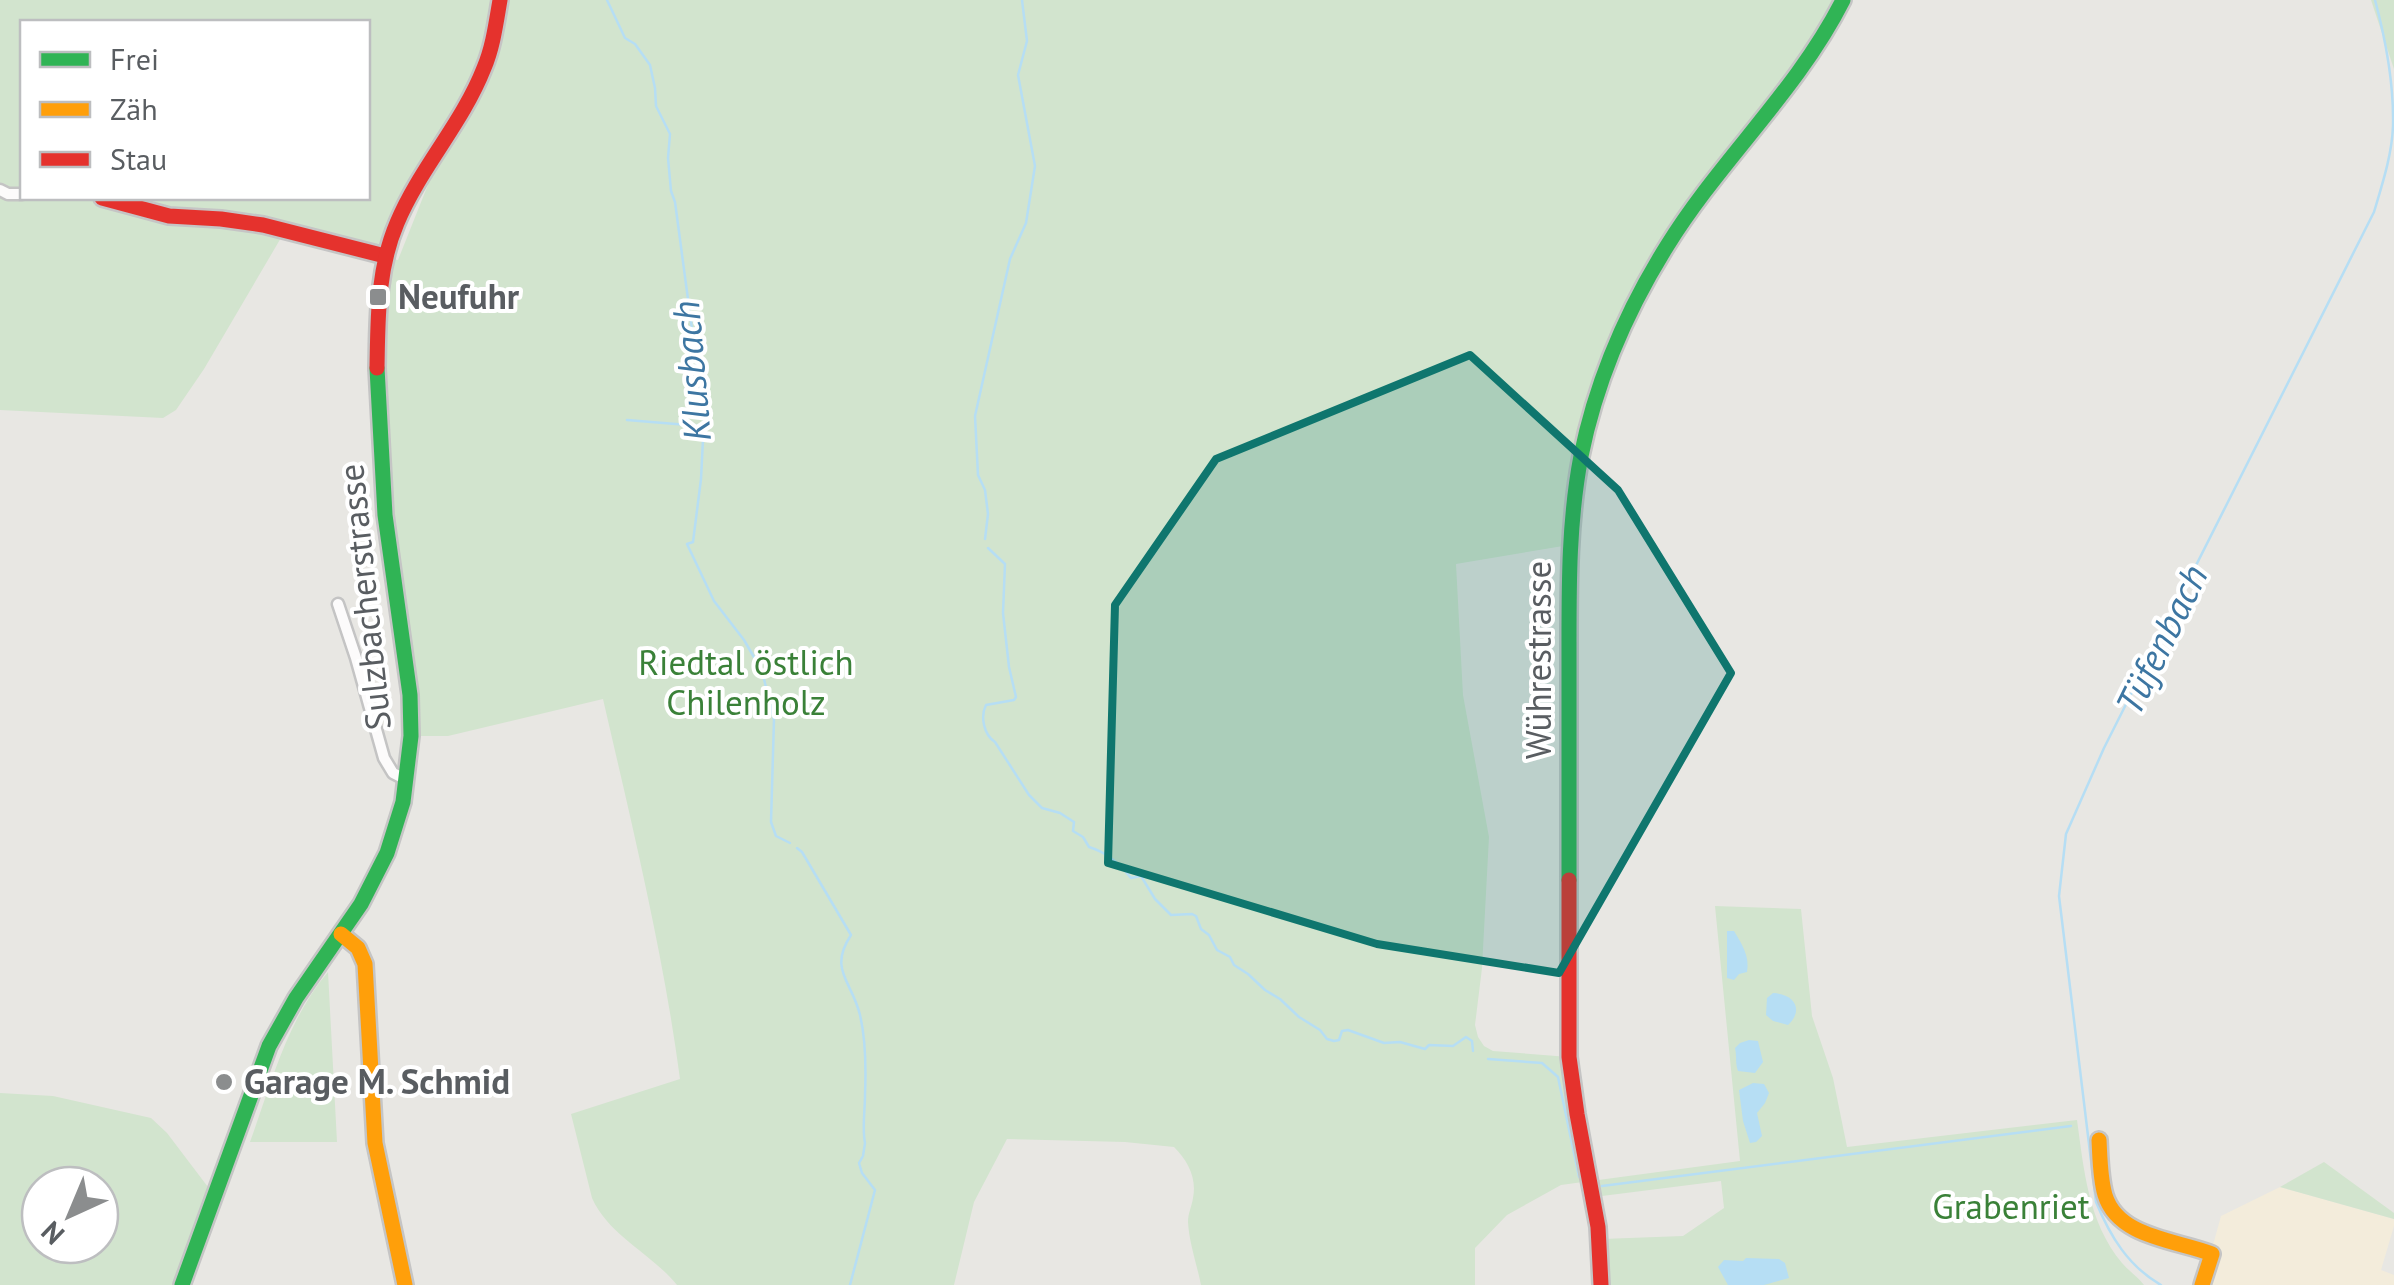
<svg xmlns="http://www.w3.org/2000/svg" width="2394" height="1285" font-family="'PT Sans',sans-serif">
  <rect width="100%" height="100%" fill="#e8e7e3"/>
  <!-- commercial -->
  <path fill="#f3ecdb" d="M 2280,1187 L 2394,1219 L 2394,1226 L 2381,1270 L 2394,1275 L 2394,1285 L 2202,1285 L 2221,1216 Z"/>
  <!-- green -->
  <g fill="#d2e4ce" fill-rule="evenodd">
    <path d="M 0,0 L 1843,0 L 1829,31 L 1671,237 L 1606,371 L 1569,545 L 1456,564 L 1463,695 L 1489,837 L 1482,968 L 1475,1025 L 1478,1037 L 1484,1046 L 1493,1051 L 1569,1057 L 1591,1181 L 1740,1161 L 1715,906 L 1801,909 L 1812,1016 L 1833,1078 L 1847,1147 L 2077,1120 C 2084,1170 2088,1222 2122,1263 C 2129,1271 2138,1277 2144,1285 L 1601,1285 L 1602,1239 L 1683,1236 L 1724,1208 L 1721,1181 L 1594,1197 L 1590,1181 L 1561,1185 L 1507,1215 L 1475,1248 L 1475,1285 L 1201,1285 C 1197,1265 1189,1242 1188,1222 C 1188,1213 1192,1206 1193,1198 C 1197,1178 1188,1161 1174,1147 L 1125,1142 L 1007,1139 L 974,1202 L 954,1285 L 677,1285 C 651,1253 609,1236 592,1198 L 571,1114 L 680,1079 C 663,951 632,825 603,699 L 448,736 L 411,736 L 380,444 L 385,256 L 285,231 L 204,369 L 176,410 L 163,418 L 0,410 ZM 22,22 L 368,22 L 368,198 L 22,198 ZM 445,142 L 398,260 L 386,257 Z"/>
    <path d="M 2371,0 L 2394,0 L 2394,69 Z"/>
    <path d="M 328,972 L 337,1142 L 250,1142 C 271,1084 287,1020 328,972 Z"/>
    <path d="M 0,1093 L 53,1096 L 151,1118 L 167,1133 L 214,1195 L 189,1285 L 0,1285 ZM 40,1185 L 100,1185 L 100,1245 L 40,1245 Z"/>
    <path d="M 2324,1162 L 2394,1213 L 2394,1219 L 2280,1187 Z"/>
  </g>
  <!-- water -->
  <g fill="#b6def4">
    <path d="M 1727,931 L 1734,931 C 1742,944 1750,957 1747,972 L 1739,974 L 1734,980 L 1727,978 Z"/>
    <path d="M 1773,993 C 1793,994 1805,1009 1788,1025 L 1773,1021 L 1766,1015 L 1767,998 Z"/>
    <path d="M 1749,1040 L 1758,1041 L 1763,1062 L 1755,1073 L 1738,1071 C 1735,1063 1737,1057 1735,1048 L 1740,1043 Z"/>
    <path d="M 1753,1083 L 1764,1084 L 1769,1093 L 1765,1103 L 1757,1113 L 1762,1136 L 1756,1142 L 1750,1143 L 1743,1121 L 1739,1090 Z"/>
    <path d="M 1746,1258 L 1779,1259 L 1785,1263 L 1789,1278 L 1764,1285 L 1728,1285 L 1718,1267 L 1724,1260 L 1743,1261 Z"/>
  </g>
  <g fill="none" stroke-linecap="round" stroke-linejoin="round">
    <!-- stream -->
    <g stroke="#b6def4" stroke-width="2.5">
      <path d="M 607,0 L 625,38 L 635,44 L 650,65 L 655,88 L 656,106 L 670,134 L 668,158 L 671,191 L 675,202 L 704,419 L 701,479 L 693,542 L 687,544 L 714,601 L 744,640 L 762,671 L 774,720 L 771,822 L 776,836 L 790,843"/>
      <path d="M 627,420 L 700,426"/>
      <path d="M 985,539 L 988,514 L 985,490 L 978,475 L 975,416 L 1010,259 L 1026,223 L 1035,166 L 1018,75 L 1027,41 L 1022,0"/>
      <path d="M 988,548 L 1005,564 L 1003,613 L 1009,667 L 1016,697 L 1014,700 L 986,705 C 980,717 984,735 995,742 L 1029,795 L 1042,808 L 1060,813 L 1074,822 L 1073,831 L 1083,837 L 1089,847 C 1106,852 1120,864 1131,878 L 1141,876 L 1155,899 L 1171,915 L 1192,914 L 1196,916 L 1201,929 L 1209,935 L 1217,950 L 1230,957 L 1234,965 L 1248,974 L 1265,990 L 1280,999 L 1299,1017 L 1320,1030 L 1327,1039 L 1334,1041 L 1339,1040 L 1342,1031 L 1348,1030 L 1384,1043 L 1400,1042 L 1425,1049 L 1429,1045 L 1453,1046 L 1466,1037 L 1472,1041 L 1473,1051"/>
      <path d="M 797,848 L 802,852 L 851,935 C 828,970 852,981 860,1015 C 866,1040 866,1070 865,1095 C 865,1111 862,1128 865,1143 L 863,1156 L 859,1163 L 862,1173 L 875,1190 L 850,1285"/>
      <path d="M 1488,1059 L 1542,1063 L 1558,1077 L 1579,1177"/>
      <path d="M 1602,1186 L 2071,1126"/>
      <path d="M 2161,1285 C 2128,1266 2110,1236 2096,1202 L 2059,896 L 2066,834 L 2104,748 L 2374,212 C 2382,185 2392,155 2393,126 C 2394,83 2386,41 2375,0"/>
    </g>
    <!-- street casing -->
    <g stroke="#c4c4c4" stroke-width="15">
      <g id="street">
        <path d="M 0,190 L 8,194 L 22,194"/>
        <path d="M 338,604 L 356,658 L 384,758 L 393,773 L 407,780"/>
      </g>
    </g>
    <!-- fast casing -->
    <g stroke="#c5c5c5" stroke-width="20">
      <g id="fast">
        <path d="M 1569,880 C 1569,807 1569,734 1569,660 C 1569,592 1568,524 1581,456 C 1596,382 1627,310 1667,246 C 1720,160 1797,91 1843,0"/>
        <path d="M 182,1285 L 269,1046 L 296,998 L 361,904 L 387,853 L 403,802 L 411,736 L 410,695 L 385,515 L 377,368"/>
      </g>
    </g>
    <!-- slow casing -->
    <g stroke="#c5c5c5" stroke-width="20">
      <g id="slow">
        <path d="M 341,934 L 358,948 L 365,964 L 375,1143 L 405,1285"/>
        <path d="M 2099,1140 C 2100,1158 2100,1178 2105,1195 C 2118,1238 2177,1240 2212,1254 L 2202,1285"/>
      </g>
    </g>
    <!-- jam casing -->
    <g stroke="#c5c5c5" stroke-width="20">
      <g id="jam">
        <path d="M 102,198 L 169,216 L 221,219 L 263,225 L 385,256"/>
        <path d="M 377,368 C 378,319 377,270 397,223 C 420,168 462,124 484,68 C 493,47 496,23 500,0"/>
        <path d="M 1569,880 L 1569,1057 L 1577,1114 L 1598,1227 L 1601,1285"/>
      </g>
    </g>
    <!-- street -->
    <use href="#street" stroke="#fcfbfb" stroke-width="10"/>
    <!-- fast -->
    <use href="#fast" stroke="#30b455" stroke-width="15"/>
    <!-- slow -->
    <use href="#slow" stroke="#ff9f0a" stroke-width="15"/>
    <!-- jam -->
    <use href="#jam" stroke="#e5322d" stroke-width="15"/>
  </g>
  <!-- marked area -->
  <path fill="#0f766e" fill-opacity="0.2" stroke="#0f766e" stroke-width="8" stroke-linejoin="round" d="M 1470,355 L 1618,490 L 1731,673 L 1559,973 L 1377,944 L 1108,863 L 1115,605 L 1216,459 Z"/>
  <!-- markers -->
  <g fill="#8b8d8e" stroke="#fff" stroke-width="4">
    <rect x="368" y="287" width="20" height="20" rx="5"/>
    <circle cx="224" cy="1082" r="10"/>
  </g>
  <g text-anchor="middle" stroke-width="8" stroke-linejoin="round" paint-order="stroke">
    <!-- poi labels -->
    <g font-size="35" font-weight="bold" fill="#595d61" stroke="#fff" text-anchor="start">
      <text x="398" y="309">Neufuhr</text>
      <text x="244" y="1094">Garage M. Schmid</text>
    </g>
    <!-- street labels -->
    <g font-size="35" fill="#595d61" stroke="#fff">
      <text transform="translate(365 597) rotate(-96)" y="12">Sulzbacherstrasse</text>
      <text transform="translate(1539 660) rotate(-90)" y="12">Wührestrasse</text>
    </g>
    <!-- park labels -->
    <g font-size="35" fill="#3a8138" stroke="#fff">
      <text x="746" y="675">Riedtal östlich<tspan x="746" dy="40">Chilenholz</tspan></text>
      <text x="2011" y="1219">Grabenriet</text>
    </g>
    <!-- water labels -->
    <g font-size="38" font-style="italic" fill="#3d76a2" stroke="#fff">
      <text transform="translate(692 371) rotate(-95)" y="13">Klusbach</text>
      <text transform="translate(2162 640) rotate(-64)" y="13">Tüfenbach</text>
    </g>
  </g>
  <!-- legend -->
  <rect x="20" y="20" width="350" height="180" fill="#ffffff" stroke="#bdbec0" stroke-width="2.5"/>
  <rect x="40" y="52" width="50" height="15" fill="#30b455" stroke="#bdbec0" stroke-width="2.5"/>
  <text x="110" y="70" font-size="30" fill="#595d61">Frei</text>
  <rect x="40" y="102" width="50" height="15" fill="#ff9f0a" stroke="#bdbec0" stroke-width="2.5"/>
  <text x="110" y="120" font-size="30" fill="#595d61">Zäh</text>
  <rect x="40" y="152" width="50" height="15" fill="#e5322d" stroke="#bdbec0" stroke-width="2.5"/>
  <text x="110" y="170" font-size="30" fill="#595d61">Stau</text>
  <!-- north arrow -->
  <g transform="translate(70 1215) rotate(224)"><circle r="48" fill="#ffffff" stroke="#bdbec0" stroke-width="2.5"/>
  <path d="M0-8L18 38L0 25L-18 38Z" fill="#8b8d8e"/>
  <text y="-15" font-size="28" font-weight="bold" text-anchor="middle" fill="#595d61">N</text>
  </g>
</svg>
